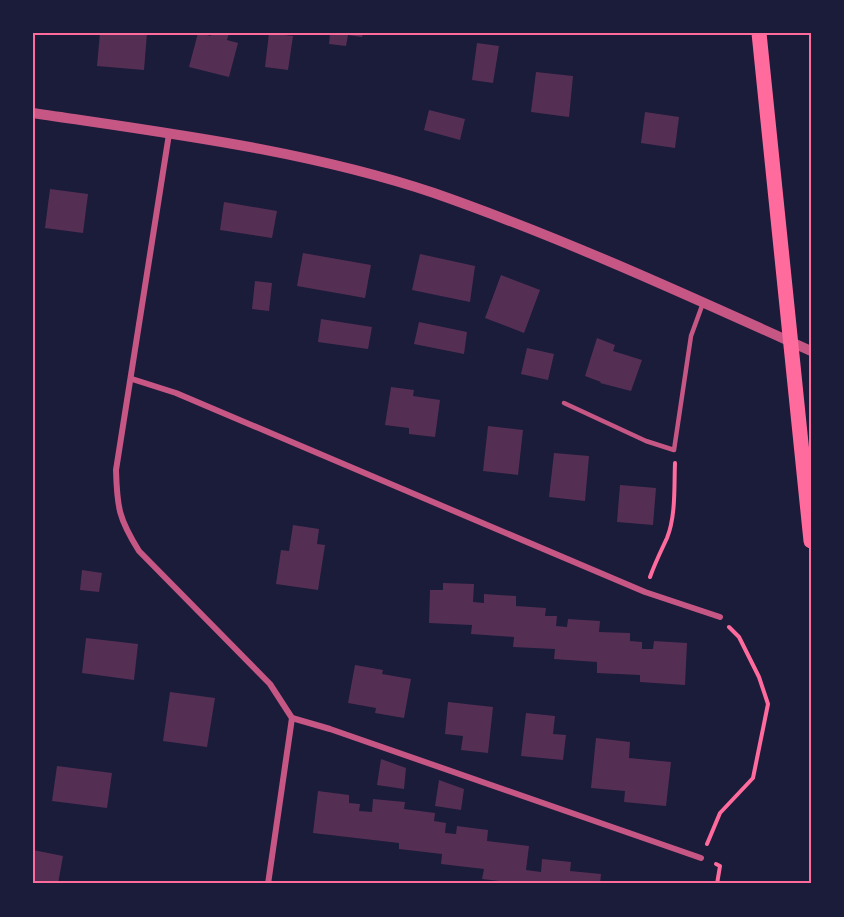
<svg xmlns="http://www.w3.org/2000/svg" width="844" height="917" font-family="'IBM Plex Sans',sans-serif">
  <rect width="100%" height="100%" fill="#1b1b3a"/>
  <!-- building -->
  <g fill="#542f53">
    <path d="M 100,33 L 147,33 L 144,70 L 97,66 Z"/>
    <path d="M 198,33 L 211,36 L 211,33 L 229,33 L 227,40 L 238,43 L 229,77 L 189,67 Z"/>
    <path d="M 269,33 L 293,36 L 288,70 L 265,67 Z"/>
    <path d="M 330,33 L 363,33 L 362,37 L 348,35 L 346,46 L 329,44 Z"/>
    <path d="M 477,43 L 499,46 L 493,83 L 472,80 Z"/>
    <path d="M 536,72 L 573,76 L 569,117 L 531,112 Z"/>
    <path d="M 429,110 L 465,119 L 460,140 L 424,130 Z"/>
    <path d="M 645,112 L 679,117 L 675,148 L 641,143 Z"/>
    <path d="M 50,189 L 88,194 L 83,233 L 45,228 Z"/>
    <path d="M 224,202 L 277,211 L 272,238 L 220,230 Z"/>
    <path d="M 303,253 L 371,265 L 365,298 L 297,286 Z"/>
    <path d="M 420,254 L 475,266 L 470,302 L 412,290 Z"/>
    <path d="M 501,275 L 540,290 L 524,333 L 485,318 Z"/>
    <path d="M 255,281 L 272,283 L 269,311 L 252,309 Z"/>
    <path d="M 321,319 L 372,327 L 368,349 L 318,342 Z"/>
    <path d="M 419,322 L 467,332 L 464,354 L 414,344 Z"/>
    <path d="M 597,338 L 615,345 L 613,351 L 642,360 L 631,391 L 600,383 L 601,382 L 585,376 Z"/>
    <path d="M 527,348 L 554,354 L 548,380 L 521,374 Z"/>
    <path d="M 391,387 L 414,390 L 413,396 L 440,400 L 435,437 L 409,434 L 409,428 L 385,425 Z"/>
    <path d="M 488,426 L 523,430 L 518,475 L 483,471 Z"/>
    <path d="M 554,453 L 589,456 L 585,501 L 549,497 Z"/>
    <path d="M 620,485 L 656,488 L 653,525 L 617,522 Z"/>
    <path d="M 293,525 L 319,529 L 317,544 L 325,545 L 318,590 L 276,584 L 281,550 L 289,551 Z"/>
    <path d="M 82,570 L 102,573 L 99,592 L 80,590 Z"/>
    <path d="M 443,583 L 474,584 L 473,602 L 484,603 L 484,594 L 516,596 L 516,606 L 546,608 L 545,616 L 557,616 L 556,626 L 567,627 L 568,619 L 600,621 L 599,632 L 630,633 L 630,641 L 642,642 L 642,649 L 653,649 L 654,641 L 687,643 L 685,685 L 640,682 L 640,675 L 597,673 L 597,662 L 554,659 L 555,649 L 513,647 L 514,637 L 471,634 L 472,625 L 429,623 L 430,590 L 443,590 Z"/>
    <path d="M 86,638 L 138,644 L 134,680 L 82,673 Z"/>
    <path d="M 355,665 L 383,670 L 382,674 L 411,679 L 404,718 L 375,713 L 376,708 L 348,703 Z"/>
    <path d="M 170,692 L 215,698 L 207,747 L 163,741 Z"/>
    <path d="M 448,702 L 493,707 L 488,753 L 461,750 L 463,736 L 445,734 Z"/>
    <path d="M 526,713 L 555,716 L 553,734 L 566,735 L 563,760 L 521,756 Z"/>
    <path d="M 596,738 L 630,742 L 629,758 L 671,762 L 666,806 L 624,802 L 625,791 L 591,788 Z"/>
    <path d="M 381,759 L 406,768 L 404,789 L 377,785 Z"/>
    <path d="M 57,766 L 112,773 L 107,808 L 52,801 Z"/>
    <path d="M 439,780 L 464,789 L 461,810 L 435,806 Z"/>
    <path d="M 318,791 L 349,795 L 349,803 L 360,804 L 359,811 L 372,812 L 373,799 L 405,802 L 404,809 L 435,813 L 434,821 L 446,823 L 445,833 L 456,834 L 457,826 L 488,830 L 487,841 L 529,846 L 526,870 L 541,872 L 542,859 L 571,862 L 570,871 L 601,874 L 600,884 L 524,884 L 482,879 L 484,869 L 441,864 L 442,854 L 399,849 L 399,843 L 313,833 Z"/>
    <path d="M 33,850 L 63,856 L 58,884 L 33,884 Z"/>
  </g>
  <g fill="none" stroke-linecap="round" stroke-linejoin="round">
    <!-- path -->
    <g stroke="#ff6b9d" stroke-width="4">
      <path d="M 650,577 C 655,563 661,551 667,538 C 676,516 674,486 675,463"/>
      <path d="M 707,844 L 720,813 L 753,778 L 768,704 L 759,677 L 739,637 L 729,627"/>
      <path d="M 716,864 L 720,866 L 717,884"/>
    </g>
    <!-- service -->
    <path stroke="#c65784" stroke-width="4.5" d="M 564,403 L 646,441 L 674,450 L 691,336 L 703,303"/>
    <!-- minor -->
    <g stroke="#c65784" stroke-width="6">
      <path d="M 169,134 L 116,470 C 117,508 119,519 139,551 L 270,684 L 292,718 L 268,884"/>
      <path d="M 132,379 L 176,393 L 645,592 L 720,617"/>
      <path d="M 292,718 L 330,729 L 701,858"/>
    </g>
    <!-- tertiary -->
    <path stroke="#c65784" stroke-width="10" d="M 33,113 C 166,133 306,150 434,193 C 563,238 687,295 811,351"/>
    <!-- primary -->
    <path stroke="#ff6b9d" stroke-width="15" d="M 759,33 L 811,541"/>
  </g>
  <!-- border -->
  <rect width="844" height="917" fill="none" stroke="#1b1b3a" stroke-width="69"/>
  <rect x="34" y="34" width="776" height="848" fill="none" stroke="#ff6b9d" stroke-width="2"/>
</svg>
